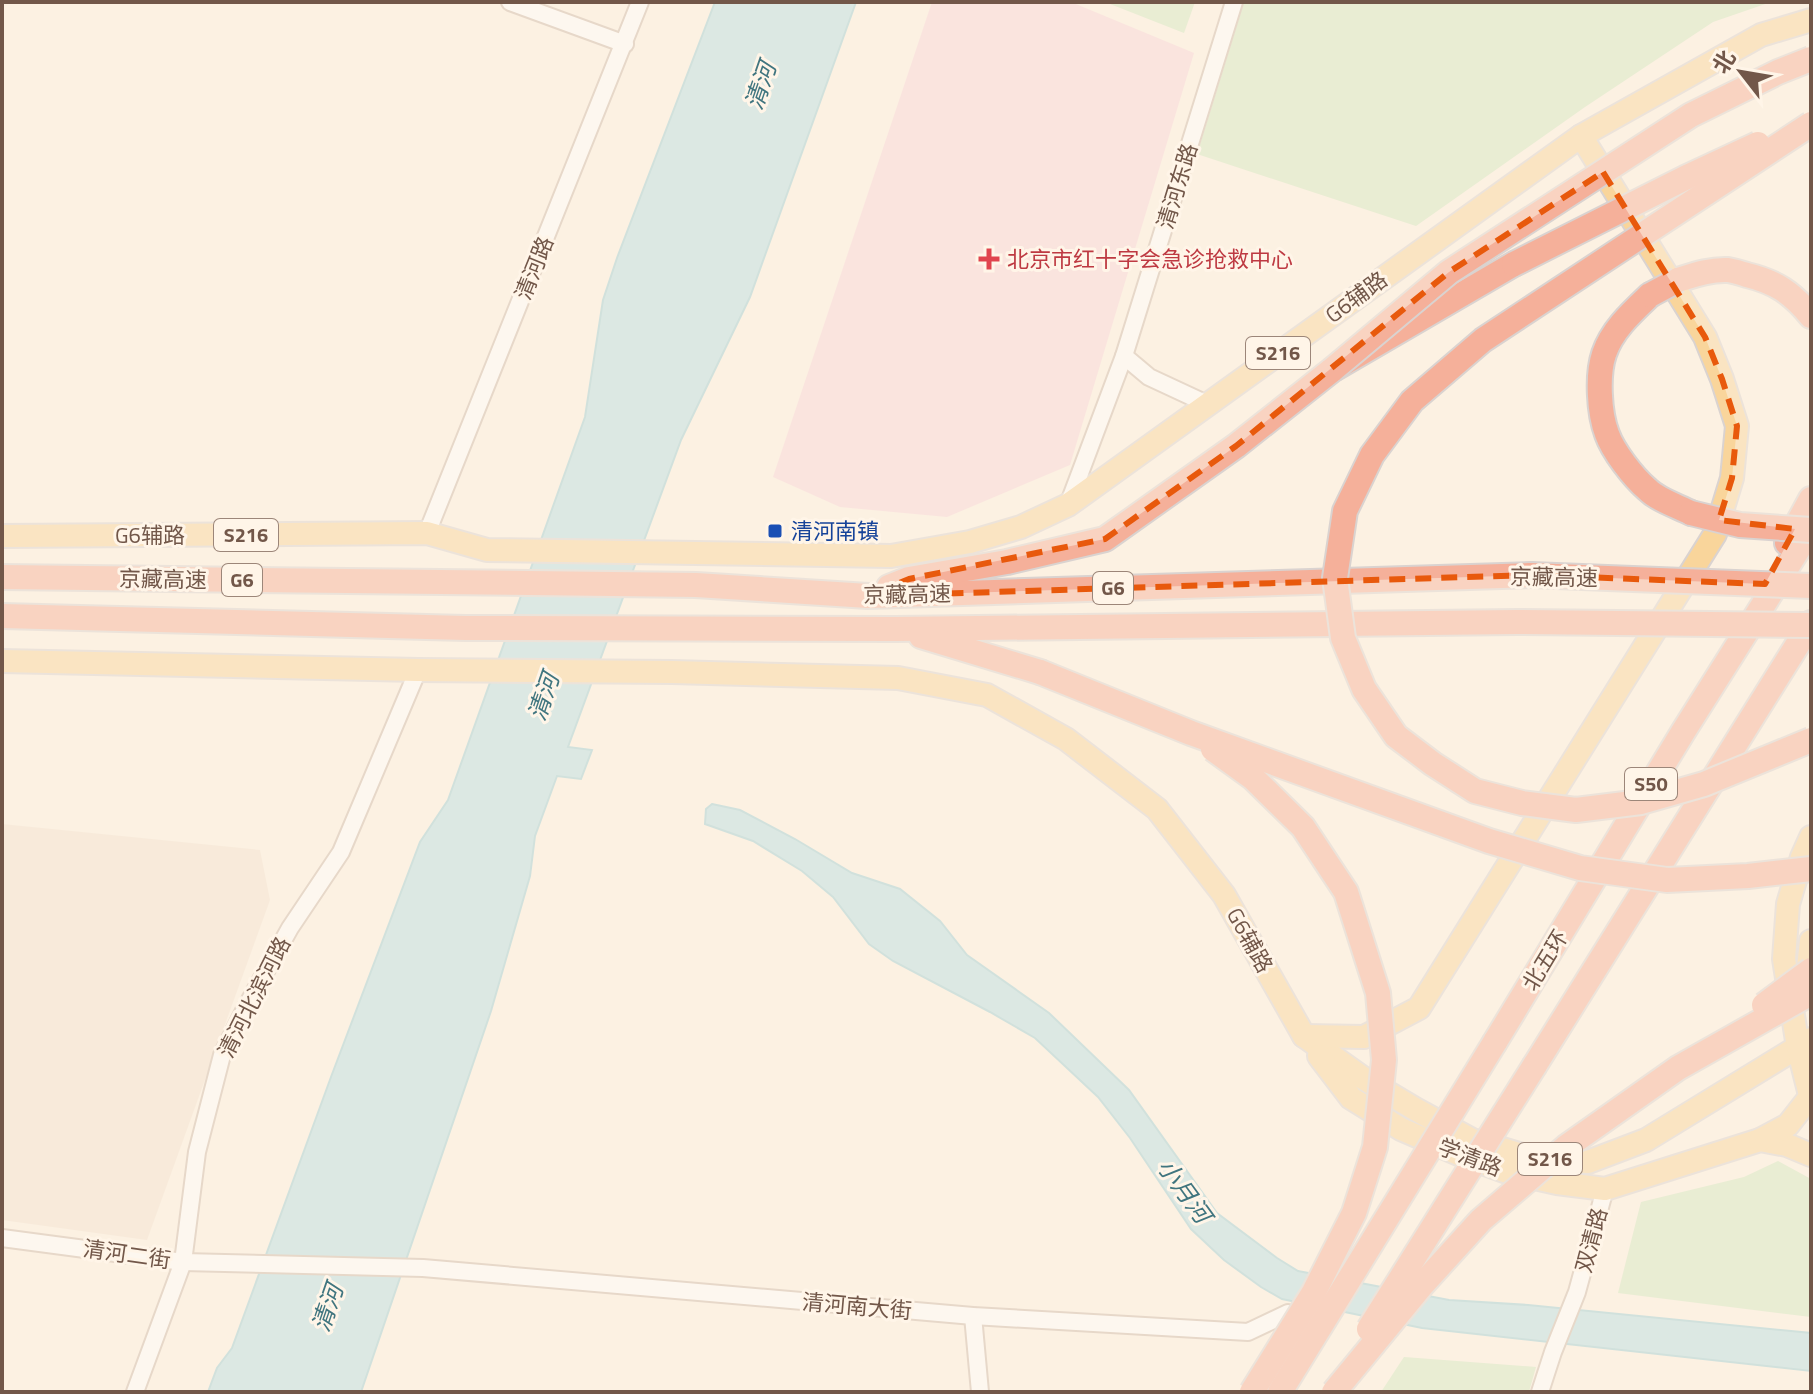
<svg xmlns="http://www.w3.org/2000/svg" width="1813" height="1394" font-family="'Titillium Web','Noto Sans SC',sans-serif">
  <rect width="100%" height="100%" fill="#fcf1e2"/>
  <!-- residential -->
  <path fill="#f3e3d1" d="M 2,824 L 260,850 L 270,900 L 147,1240 L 2,1220 Z"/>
  <!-- medical -->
  <path fill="#f9d5da" d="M 932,2 L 1071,2 L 1194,53 L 1070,465 L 947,517 L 840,507 L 773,477 Z"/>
  <!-- green -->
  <g fill="#d2e8c1">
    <path d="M 1105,2 L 1195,2 L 1184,33 Z"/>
    <path d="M 1244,2 L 1771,2 L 1713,22 L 1585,107 L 1416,226 L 1197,154 Z"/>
    <path d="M 1778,1161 L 1811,1179 L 1811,1317 L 1618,1293 L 1641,1202 L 1744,1177 Z"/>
    <path d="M 1404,1357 L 1536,1367 L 1529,1392 L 1381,1392 Z"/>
  </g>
  <!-- water -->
  <g fill="#b7dee4" stroke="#9eced6" stroke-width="2">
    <path d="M 715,2 L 856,2 L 750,297 L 681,440 L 568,747 L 592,750 L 581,779 L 557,776 L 535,836 L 530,876 L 491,1011 L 361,1392 L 208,1392 L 217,1368 L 232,1348 L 331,1077 L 420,842 L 448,800 L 585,417 L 603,300 L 617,258 Z"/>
    <path d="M 712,804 L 740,810 L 795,839 L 852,873 L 900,889 L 940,921 L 967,955 L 1049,1013 L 1129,1090 L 1217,1213 L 1277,1258 L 1298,1271 L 1449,1300 L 1528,1305 L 1811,1333 L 1811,1371 L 1422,1328 L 1282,1299 L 1261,1287 L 1224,1260 L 1191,1229 L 1130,1138 L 1098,1097 L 1035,1038 L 990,1012 L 893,961 L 869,944 L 833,897 L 802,871 L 753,841 L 705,824 L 706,809 Z"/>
  </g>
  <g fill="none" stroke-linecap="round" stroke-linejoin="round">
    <!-- minor casing -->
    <g stroke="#cebbac" stroke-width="20">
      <g id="minor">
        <path d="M 510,2 L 625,44"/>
        <path d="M 1124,356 L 1149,377 L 1207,404"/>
        <path d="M 1068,505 L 1124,356 L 1234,2"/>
        <path d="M 427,533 L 640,2"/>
        <path d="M 2,1238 L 183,1262 L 423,1268 L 973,1316 L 1248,1332 L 1288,1313"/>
        <path d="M 973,1316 L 980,1392"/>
        <path d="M 135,1392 L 183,1262 L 197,1152 L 222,1055 L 246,1007 L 290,928 L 341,852 L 418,670"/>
        <path d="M 1540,1392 L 1553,1352 L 1577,1292 L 1605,1189"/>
      </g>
    </g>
    <!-- major casing -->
    <g stroke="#dad3d0" stroke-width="26">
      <g id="major">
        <path d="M 2,536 L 427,533 L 487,550 L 891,556 L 970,542 L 1021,527 L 1068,505 L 1581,136 L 1761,35 L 1811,20"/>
        <path d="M 2,661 L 418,670 L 672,672 L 898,678 L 987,695 L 1066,739 L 1157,809 L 1224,895 L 1304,1036 L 1363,1078 L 1415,1109 L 1472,1140 L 1529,1157 L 1588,1162 L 1646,1140 L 1811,1039"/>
        <path d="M 1811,837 L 1802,857 L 1788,904 L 1784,959 L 1798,1047 L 1811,1099"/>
        <path d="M 1806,986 L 1811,941"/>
        <path d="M 1304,1036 L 1364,1037 L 1419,1008 L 1715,534 L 1732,478 L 1737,426 L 1722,379 L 1705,337 L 1581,136"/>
        <path d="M 1319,1056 L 1351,1098 L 1401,1129 L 1461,1155 L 1507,1172 L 1557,1183 L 1605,1189 L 1760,1140 L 1787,1145 L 1811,1155"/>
        <path d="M 1760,1140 L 1788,1125 L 1810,1097"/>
      </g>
    </g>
    <!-- highway casing -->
    <g stroke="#dad3d0" stroke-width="28">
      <g id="highway">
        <path d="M 1678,280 C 1694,275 1711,269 1728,270 C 1734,271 1741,273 1747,275 C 1776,282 1792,293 1811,316"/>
        <path d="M 1650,295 C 1632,312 1612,330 1604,354 C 1597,375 1599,413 1607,434 C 1613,451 1633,477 1647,489 C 1658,500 1677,506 1691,513"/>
        <path d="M 1787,543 L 1811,499"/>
        <path d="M 2,577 L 696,585 L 868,596 L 1531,575"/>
        <path d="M 889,587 L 909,579 L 1007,562 L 1105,539 L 1236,446 L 1332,370 L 1514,264"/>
        <path d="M 2,616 L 465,628 L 896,629 L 1517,622"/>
        <path d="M 921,636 L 1040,672"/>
        <path d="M 1495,1042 L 1683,732 L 1811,529"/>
        <path d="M 1535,1065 L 1811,623"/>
      </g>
    </g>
    <!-- minor -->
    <use href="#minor" stroke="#fff" stroke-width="16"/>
    <!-- major -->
    <use href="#major" stroke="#f9d59b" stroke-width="22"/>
    <!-- highway -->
    <use href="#highway" stroke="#f5b09a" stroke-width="24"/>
    <!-- highway-bridge casing -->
    <g stroke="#dad3d0" stroke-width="28" stroke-linecap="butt">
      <g id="highway-bridge">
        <path d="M 1811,124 L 1483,340 L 1412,401 L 1372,455 L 1345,511 L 1335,578 L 1343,638 L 1364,689 L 1396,736 L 1433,764 L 1475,791 L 1522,803 L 1576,810 L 1641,802 L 1704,784 L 1811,740"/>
        <path d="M 1514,264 L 1685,178 L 1758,144"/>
        <path d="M 1650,295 L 1678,280"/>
        <path d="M 1332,370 L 1449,272 L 1691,115 L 1778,72 L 1811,59"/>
        <path d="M 1691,513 L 1740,525 L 1811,530"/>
        <path d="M 1531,575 L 1811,586"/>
        <path d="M 1517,622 L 1811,625"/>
        <path d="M 1040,672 L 1191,733 L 1489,841 L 1580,868 L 1667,880 L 1748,876 L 1811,869"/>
        <path d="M 1213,749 L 1253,778 L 1303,827 L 1346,892 L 1378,993 L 1384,1060 L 1375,1147 L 1354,1213 L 1314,1292 L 1252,1392"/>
        <path d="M 1764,1005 L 1811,970"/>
        <path d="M 1369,1329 L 1535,1065"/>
        <path d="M 1280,1392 L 1495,1042"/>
        <path d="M 1334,1392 L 1422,1285 L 1481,1220 L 1566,1147 L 1678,1068 L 1811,993"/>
      </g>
    </g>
    <!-- highway-bridge -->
    <use href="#highway-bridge" stroke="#f5b09a" stroke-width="24"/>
  </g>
  <!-- marked area -->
  <path d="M0 0H1813V1394H0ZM 1603,172 L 1705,337 L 1722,379 L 1737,426 L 1732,478 L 1719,520 L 1795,529 L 1765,584 L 1531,575 L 868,596 L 909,579 L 1105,539 L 1236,446 L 1449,272 Z" fill="#fcf1e2" fill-opacity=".55" fill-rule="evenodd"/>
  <path fill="none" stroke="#e8590c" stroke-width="6" stroke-dasharray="16 10" stroke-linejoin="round" d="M 1603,172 L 1705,337 L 1722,379 L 1737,426 L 1732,478 L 1719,520 L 1795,529 L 1765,584 L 1531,575 L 868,596 L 909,579 L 1105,539 L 1236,446 L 1449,272 Z"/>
  <!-- markers -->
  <path fill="#e0444e" stroke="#fff5e8" stroke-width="3" d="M985 247h8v8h8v8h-8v8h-8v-8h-8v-8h8z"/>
  <rect fill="#1a4fb4" stroke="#fff5e8" stroke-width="3" x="767" y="523" width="16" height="16" rx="4"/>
  <g text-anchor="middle" stroke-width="6" stroke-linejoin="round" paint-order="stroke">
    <!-- shield labels -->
    <g fill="#fff5e8" stroke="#9c8679" stroke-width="2">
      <rect x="1246" y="337" width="64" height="32" rx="6"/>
      <rect x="214" y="519" width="64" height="32" rx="6"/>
      <rect x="222" y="564" width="40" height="32" rx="6"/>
      <rect x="1093" y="572" width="40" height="32" rx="6"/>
      <rect x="1625" y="768" width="52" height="32" rx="6"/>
      <rect x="1518" y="1143" width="64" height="32" rx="6"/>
    </g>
    <g font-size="20" font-weight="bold" fill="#725749">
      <text x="1278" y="360">S216</text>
      <text x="246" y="542">S216</text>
      <text x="242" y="587">G6</text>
      <text x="1113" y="595">G6</text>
      <text x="1651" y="791">S50</text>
      <text x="1550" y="1166">S216</text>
    </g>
    <!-- street labels -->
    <g font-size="22" fill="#725749" stroke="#fff5e8">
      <text transform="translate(1177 186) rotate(-73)" y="8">清河东路</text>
      <text transform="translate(534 268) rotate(-68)" y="8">清河路</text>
      <text transform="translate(1356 297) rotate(-36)" y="8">G6辅路</text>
      <text x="150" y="543">G6辅路</text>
      <text transform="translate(1554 577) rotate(1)" y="8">京藏高速</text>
      <text transform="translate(163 579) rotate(1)" y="8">京藏高速</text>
      <text transform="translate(907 594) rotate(-1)" y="8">京藏高速</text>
      <text transform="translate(1250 940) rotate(61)" y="8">G6辅路</text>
      <text transform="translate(1545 960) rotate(-59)" y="8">北五环</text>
      <text transform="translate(254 997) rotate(-63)" y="8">清河北滨河路</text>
      <text transform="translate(1470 1157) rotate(21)" y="8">学清路</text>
      <text transform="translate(1591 1240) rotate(-75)" y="8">双清路</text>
      <text transform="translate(127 1254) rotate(8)" y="8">清河二街</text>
      <text transform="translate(857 1306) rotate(5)" y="8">清河南大街</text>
    </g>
    <!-- health labels -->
    <g font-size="22" fill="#be3a42" stroke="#fff5e8" text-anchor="start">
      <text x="1007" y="267">北京市红十字会急诊抢救中心</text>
    </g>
    <!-- transit labels -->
    <g font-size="22" fill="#164399" stroke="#fff5e8" text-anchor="start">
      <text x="791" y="539">清河南镇</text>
    </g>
    <!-- water labels -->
    <g font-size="24" font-style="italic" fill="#40757f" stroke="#fff5e8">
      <text transform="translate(761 86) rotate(-71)" y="8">清河</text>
      <text transform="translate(544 697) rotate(-71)" y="8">清河</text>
      <text transform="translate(1184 1191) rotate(54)" y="8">小月河</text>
      <text transform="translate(328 1308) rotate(-71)" y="8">清河</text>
    </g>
  </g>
  <!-- border -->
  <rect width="1813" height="1394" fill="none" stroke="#725749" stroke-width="8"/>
  <!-- north arrow -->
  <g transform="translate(1741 72) rotate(301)" stroke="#fff5e8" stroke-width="6" paint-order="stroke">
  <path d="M0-6L14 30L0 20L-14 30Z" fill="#725749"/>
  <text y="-12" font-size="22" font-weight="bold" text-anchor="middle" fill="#725749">北</text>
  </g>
</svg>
